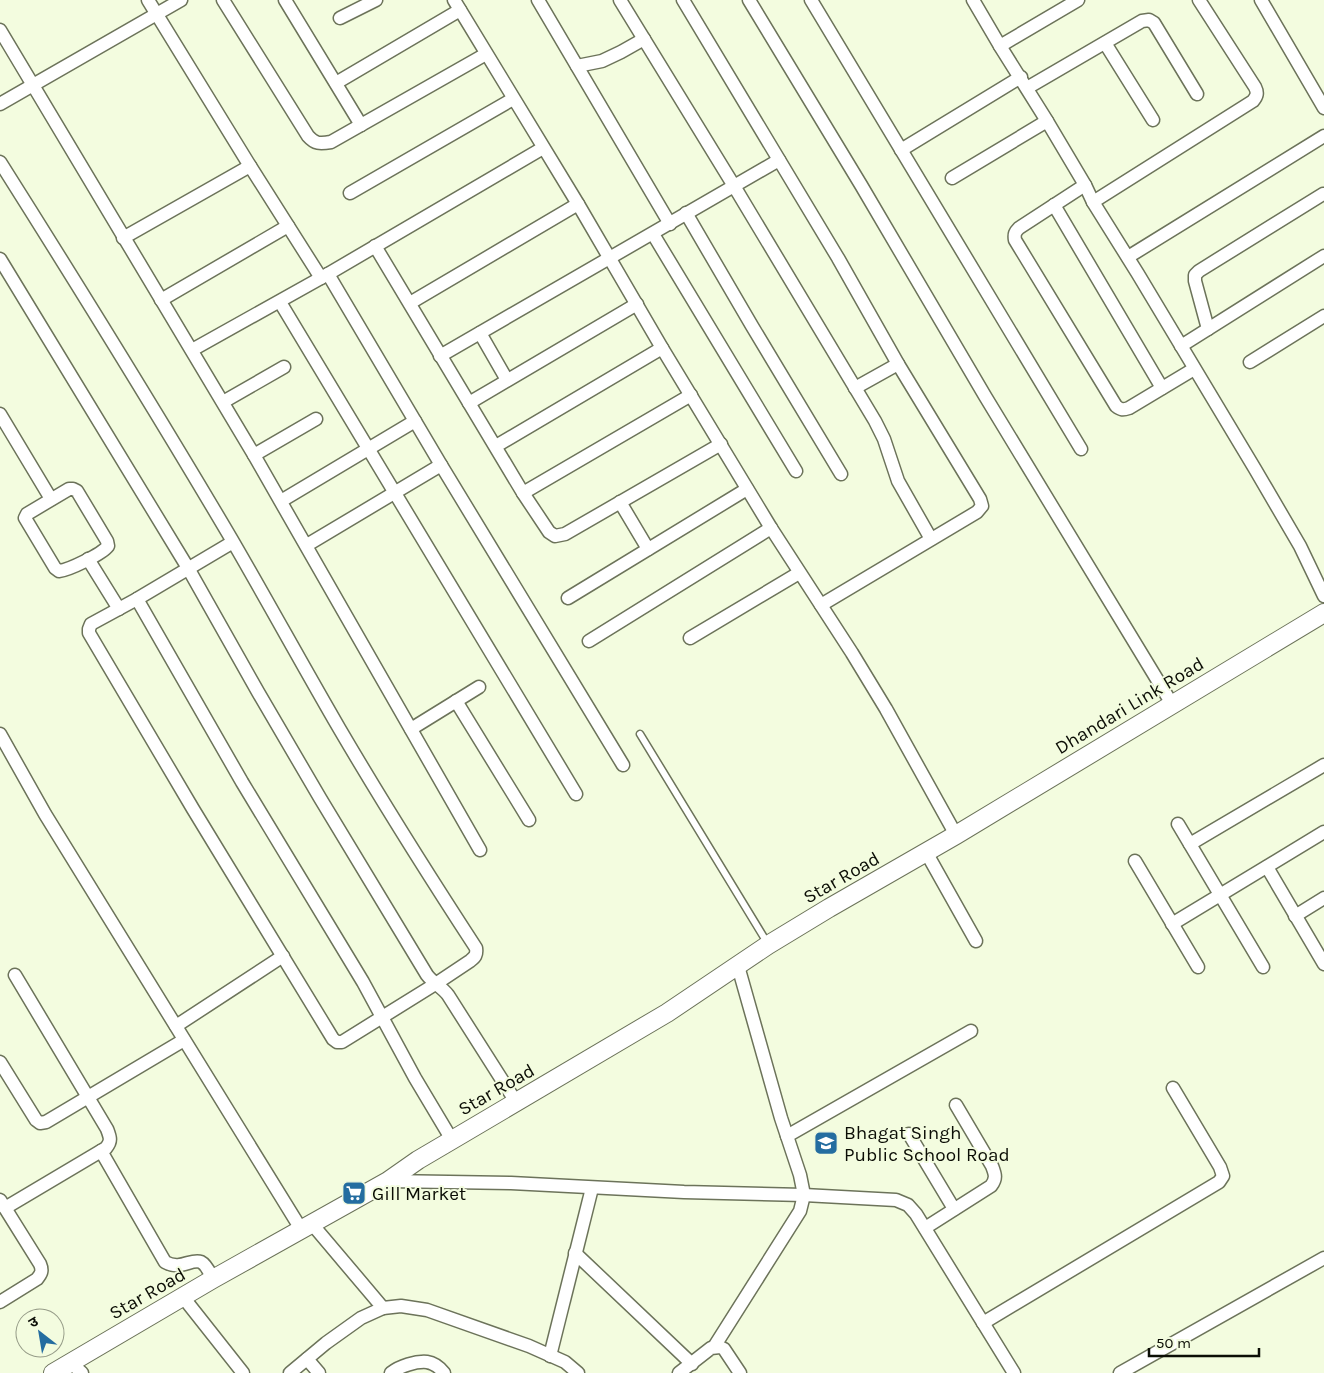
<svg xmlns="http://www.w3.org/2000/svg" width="1324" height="1373" font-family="Karla,'Noto Sans Devanagari',sans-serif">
  <rect width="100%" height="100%" fill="#f3fcdf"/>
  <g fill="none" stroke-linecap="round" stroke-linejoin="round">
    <!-- lane casing -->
    <g stroke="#6c735a" stroke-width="9">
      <path id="lane" d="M 640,734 L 768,944"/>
    </g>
    <!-- street casing -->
    <g stroke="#6c735a" stroke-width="15">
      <g id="street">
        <path d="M 148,0 L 250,166 L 321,278"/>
        <path d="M 223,0 L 308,136 C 315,144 320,144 331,142 L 486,54"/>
        <path d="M 285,0 L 361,125"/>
        <path d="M 454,0 L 578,204 L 662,348 L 771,528 L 852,653 L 886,709 L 956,835"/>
        <path d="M 538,0 L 670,224"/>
        <path d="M 620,0 L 734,186 L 875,421 L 884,439 L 898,481 L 931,539"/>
        <path d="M 683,0 L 838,258 L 898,364 L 980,499 L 982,506 L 977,512 L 821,605"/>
        <path d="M 749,0 L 861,185 L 985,396 L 1172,704"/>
        <path d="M 811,0 L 1081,449"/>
        <path d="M 973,0 L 1000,46 L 1047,121 L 1085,185 L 1093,202 L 1138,274 L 1255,469 L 1300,546 L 1324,596"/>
        <path d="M 1261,0 L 1324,108"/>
        <path d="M 340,18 L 376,0"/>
        <path d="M 0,30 L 254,455 L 480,850"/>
        <path d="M 1105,43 L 1153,120"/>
        <path d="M 1000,46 L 1078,0"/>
        <path d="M 577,66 L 602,61 L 621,52 L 644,39"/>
        <path d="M 336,83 L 460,10"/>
        <path d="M 1027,88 L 1142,21 L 1149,20 L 1154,23 L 1197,94"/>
        <path d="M 0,104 L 181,0"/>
        <path d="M 901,150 L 1021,77"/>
        <path d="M 0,162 C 79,287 157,413 232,540 C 268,602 303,666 339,728 C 383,803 429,876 476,948 C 477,955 475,957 470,961 L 437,983 L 342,1042 L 337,1042 L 333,1039 L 193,809 L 89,633 L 89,629 L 91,624 L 137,599 L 233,542"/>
        <path d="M 952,178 L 1047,121"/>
        <path d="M 1085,185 L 1019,228 C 1015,232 1014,234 1015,240 L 1116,406 C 1121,410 1123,410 1129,408 L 1194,369"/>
        <path d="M 350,193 L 513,99"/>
        <path d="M 1093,202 L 1253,101 C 1257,96 1258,93 1255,87 L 1199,0"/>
        <path d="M 1054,205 L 1162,388"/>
        <path d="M 686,213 L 752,326 L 841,474"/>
        <path d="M 653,234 L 796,471"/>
        <path d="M 123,238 L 250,166"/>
        <path d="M 375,246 L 523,493 L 549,532 L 555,536 L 565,534 L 721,444"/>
        <path d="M 1128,257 L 1324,136"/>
        <path d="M 0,259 L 188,568 L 258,692 L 320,798 L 427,975 C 433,983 442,987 448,995 L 516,1102"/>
        <path d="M 328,274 L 441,465 L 623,765"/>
        <path d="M 161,300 L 288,226"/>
        <path d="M 280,302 L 576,794"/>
        <path d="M 410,303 L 578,204"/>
        <path d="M 1208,329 L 1195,281 L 1195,275 L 1199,271 L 1323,194"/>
        <path d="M 480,333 L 507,380"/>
        <path d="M 1181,346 L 1324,256"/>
        <path d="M 192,350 L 328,274 L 543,148"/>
        <path d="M 440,356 L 779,160"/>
        <path d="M 1250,362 L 1324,316"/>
        <path d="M 855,388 L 898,364"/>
        <path d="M 223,402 L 284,367"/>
        <path d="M 469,403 L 637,304"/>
        <path d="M 0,414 L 51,499"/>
        <path d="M 496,446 L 662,348"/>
        <path d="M 254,455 L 316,419"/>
        <path d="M 69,489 L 73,489 L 77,491 L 107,541 L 108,546 C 102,554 69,570 59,571 L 55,568 L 25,518 L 27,514 Z"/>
        <path d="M 523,493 L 691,395"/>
        <path d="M 281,501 L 415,421"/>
        <path d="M 620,502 L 648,549"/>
        <path d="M 307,545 L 441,465"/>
        <path d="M 88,559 L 119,609"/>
        <path d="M 568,598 L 747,489"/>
        <path d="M 137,599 L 242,782 L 363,982 L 415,1078 L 452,1140"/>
        <path d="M 690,638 L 799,573"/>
        <path d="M 589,641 L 771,528"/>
        <path d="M 456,701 L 529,820"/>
        <path d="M 411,729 L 479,687"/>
        <path d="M 0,734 L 45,814 L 301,1229"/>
        <path d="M 1178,824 L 1263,967"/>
        <path d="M 1190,844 L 1324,765"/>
        <path d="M 926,852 L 976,941"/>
        <path d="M 1135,861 L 1198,967"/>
        <path d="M 1267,867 L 1324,964"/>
        <path d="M 1295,916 L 1324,898"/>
        <path d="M 1172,924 L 1324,832"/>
        <path d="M 176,1026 L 283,956"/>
        <path d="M 0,1062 L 36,1120 L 40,1123 L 46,1122 L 184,1040"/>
        <path d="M 909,1134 L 954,1209"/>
        <path d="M 787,1136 L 971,1031"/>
        <path d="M 101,1151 L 165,1262 C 181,1271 191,1258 201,1262 C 207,1265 210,1274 213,1279"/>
        <path d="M 388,1181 L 511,1183 L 684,1192 L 804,1195 L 896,1200 L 908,1205 L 916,1214 L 1014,1373"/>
        <path d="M 0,1200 L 40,1264 C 43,1271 41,1274 37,1279 L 0,1302"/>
        <path d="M 5,1208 L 106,1148 C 112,1141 110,1137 107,1129 L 15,975"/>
        <path d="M 925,1228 L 991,1186 C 997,1178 995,1174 992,1166 L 956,1105"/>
        <path d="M 575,1253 L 692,1364"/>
        <path d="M 183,1297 L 243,1373"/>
        <path d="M 383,1308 L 401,1306 L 427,1310 L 529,1346 L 565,1362 L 578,1373"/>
        <path d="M 983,1323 L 1219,1182 L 1223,1176 L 1220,1167 L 1173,1088"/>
        <path d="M 714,1347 L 800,1211 L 804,1195 L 800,1175 L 781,1118 L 738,966"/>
        <path d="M 550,1356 L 592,1188"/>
        <path d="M 307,1359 L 319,1373"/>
        <path d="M 70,1362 L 82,1373"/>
        <path d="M 290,1373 L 326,1343 L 361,1318 L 383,1308 L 312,1224"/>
        <path d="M 391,1373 C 400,1366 416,1361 427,1362 C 434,1363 440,1368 444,1373"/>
        <path d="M 679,1373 L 711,1348 L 720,1347 L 724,1349 L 740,1373"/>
        <path d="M 1120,1373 L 1324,1258"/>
      </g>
    </g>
    <!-- secondary casing -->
    <g stroke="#6c735a" stroke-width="20">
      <path id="secondary" d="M 53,1373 L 213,1279 L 388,1181 L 418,1160 L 452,1140 L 667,1013 L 768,945 L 829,908 L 956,835 L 1324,613"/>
    </g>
    <!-- lane -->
    <use href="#lane" stroke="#fff" stroke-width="6"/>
    <!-- street -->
    <use href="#street" stroke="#fff" stroke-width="12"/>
    <!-- secondary -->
    <use href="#secondary" stroke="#fff" stroke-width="18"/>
  </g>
  <!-- icons -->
  <defs>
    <g id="school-square" transform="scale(1.25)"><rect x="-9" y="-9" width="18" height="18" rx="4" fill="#246da0" stroke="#f3fcdf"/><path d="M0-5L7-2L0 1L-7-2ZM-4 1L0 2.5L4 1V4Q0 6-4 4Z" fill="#fff"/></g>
    <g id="supermarket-square" transform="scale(1.25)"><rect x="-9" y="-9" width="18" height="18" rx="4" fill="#246da0" stroke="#f3fcdf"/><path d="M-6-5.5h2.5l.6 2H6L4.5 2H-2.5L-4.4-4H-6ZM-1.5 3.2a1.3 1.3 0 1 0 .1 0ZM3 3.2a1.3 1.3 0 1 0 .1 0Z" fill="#fff"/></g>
  </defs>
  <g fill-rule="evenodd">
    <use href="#school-square" x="826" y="1143"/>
    <use href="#supermarket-square" x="354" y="1193"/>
  </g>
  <g text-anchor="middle" stroke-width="4" stroke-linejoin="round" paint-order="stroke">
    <!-- street labels -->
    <g font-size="19" fill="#0b0d05" stroke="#f3fcdf">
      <text transform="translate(1129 705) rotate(-31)" y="7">Dhandari Link Road</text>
      <text transform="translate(841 877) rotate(-30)" y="7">Star Road</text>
      <text transform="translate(496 1089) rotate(-30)" y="7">Star Road</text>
      <text transform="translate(147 1293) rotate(-30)" y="7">Star Road</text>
    </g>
    <!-- poi labels -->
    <g font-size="19" fill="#0b0d05" stroke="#f3fcdf" text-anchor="start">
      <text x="844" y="1139">Bhagat Singh<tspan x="844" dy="22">Public School Road</tspan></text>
      <text x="372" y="1200">Gill Market</text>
    </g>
  </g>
  <!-- north arrow -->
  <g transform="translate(40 1333) rotate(329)"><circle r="24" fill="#f3fcdf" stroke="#969c88"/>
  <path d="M0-4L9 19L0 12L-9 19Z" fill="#246da0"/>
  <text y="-8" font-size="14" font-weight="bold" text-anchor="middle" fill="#0b0d05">उ</text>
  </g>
  <!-- scale -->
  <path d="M1149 1348v8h110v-8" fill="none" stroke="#0b0d05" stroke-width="2.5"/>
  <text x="1156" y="1348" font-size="15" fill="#0b0d05" stroke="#f3fcdf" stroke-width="4" paint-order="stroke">50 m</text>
</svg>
